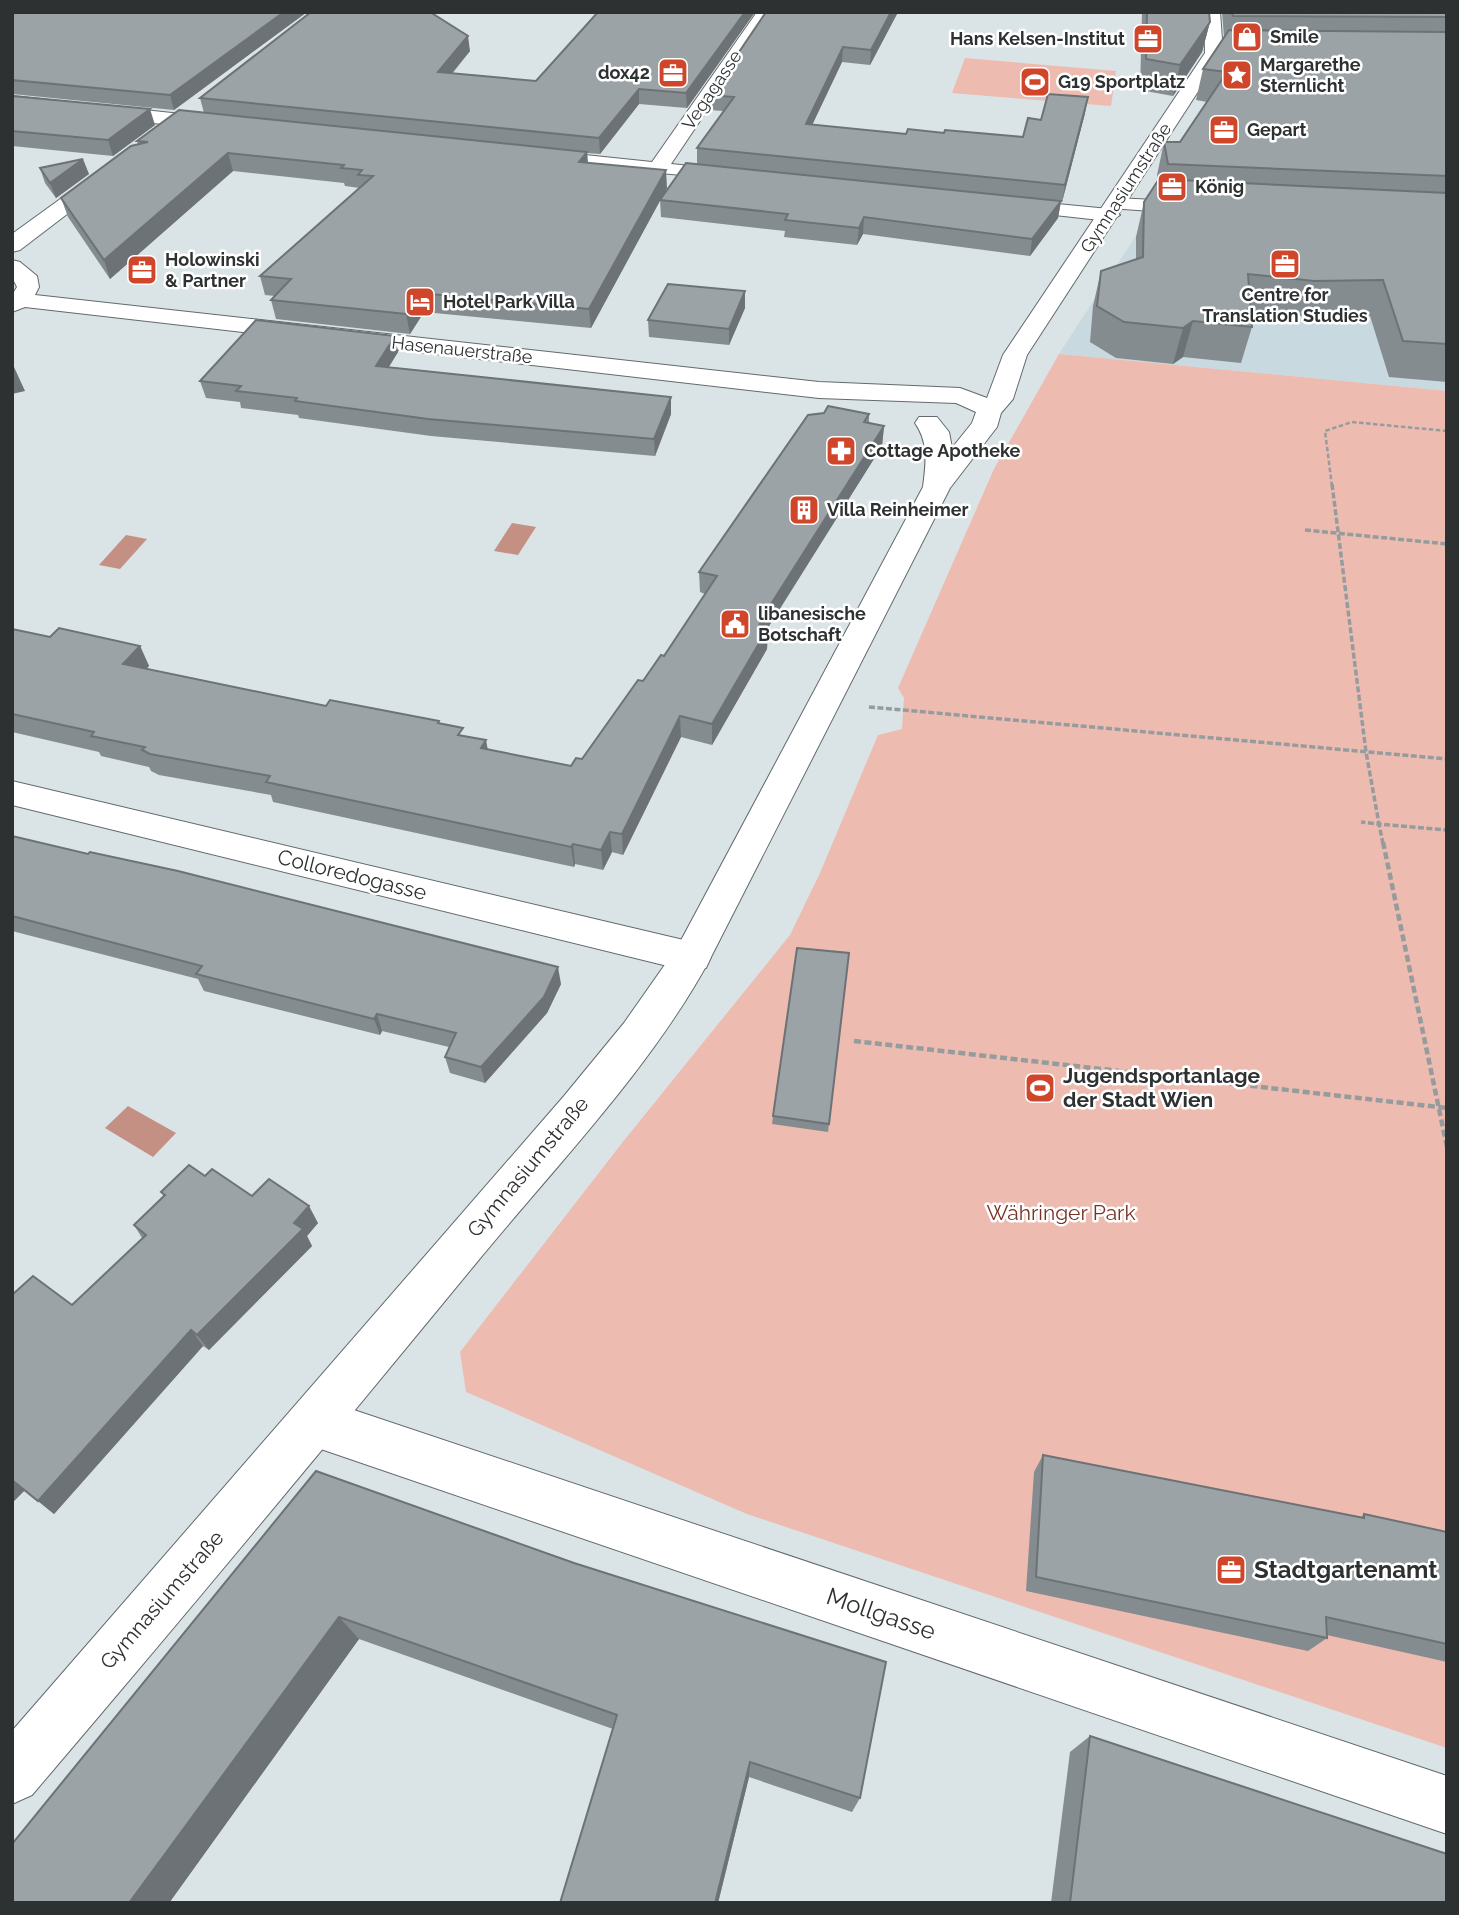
<svg xmlns="http://www.w3.org/2000/svg" width="1459" height="1915" font-family="Raleway,sans-serif">
  <rect width="100%" height="100%" fill="#dae3e6"/>
  <!-- built -->
  <path fill="#c8d9e0" d="M 1146,220 L 1447,232 L 1447,391 L 1059,354 Z"/>
  <!-- green -->
  <g fill="#edbbaf">
    <path d="M 965,58 L 1116,71 L 1111,106 L 952,93 Z"/>
    <path d="M 1059,354 L 1447,391 L 1447,1748 L 747,1514 L 466,1392 L 460,1352 L 622,1143 L 790,935 L 820,873 L 878,735 L 902,729 L 904,698 L 898,688 L 994,469 Z"/>
  </g>
  <!-- water -->
  <g fill="#c49084">
    <path d="M 512,523 L 536,527 L 518,555 L 494,551 Z"/>
    <path d="M 126,535 L 147,539 L 120,569 L 99,565 Z"/>
    <path d="M 128,1106 L 176,1133 L 153,1157 L 105,1128 Z"/>
  </g>
  <g fill="none" stroke-linecap="round" stroke-linejoin="round">
    <!-- street casing -->
    <g stroke="#626a6d" stroke-width="2">
      <g id="street">
        <path d="M 757,12 L 773,12 L 671,164 L 731,170 L 738,172 L 741,176 L 738,180 L 537,162 L 527,156 L 537,150 L 652,162 Z"/>
        <path d="M 12,96 L 219,118 L 229,124 L 219,130 L 12,108 Z"/>
        <path d="M 106,169 L 113,171 L 116,175 L 113,179 L 20,250 L 12,252 L 12,234 L 99,171 Z"/>
        <path d="M 1116,198 L 1194,202 L 1205,208 L 1194,214 L 1109,208 L 1106,204 L 1109,200 Z"/>
        <path d="M 1007,199 L 1109,209 L 1120,215 L 1109,221 L 1000,209 L 997,205 Z"/>
        <path d="M 12,781 L 692,942 L 706,946 L 711,957 L 706,968 L 692,972 L 12,805 Z"/>
        <path d="M 315,1397 L 1447,1776 L 1447,1834 L 315,1447 L 298,1439 L 290,1422 L 298,1405 Z"/>
      </g>
    </g>
    <!-- secondary casing -->
    <g stroke="#626a6d" stroke-width="2">
      <path id="secondary" d="M 1204,12 L 1220,12 L 1223,53 L 1027,355 L 1013,399 L 1001,413 L 997,427 L 950,488 L 711,957 C 653,1066 555,1167 477,1262 C 330,1441 182,1619 32,1795 L 12,1804 L 12,1731 L 564,1096 L 624,1023 L 678,946 L 923,487 C 926,463 929,443 915,423 L 919,417 L 937,417 L 949,432 L 952,448 L 972,423 L 976,412 L 956,403 L 819,398 L 25,307 L 12,312 L 12,295 L 17,287 L 12,277 L 12,260 L 20,262 L 37,276 L 39,287 L 35,295 L 819,382 L 960,388 L 987,398 L 1003,355 L 1205,53 Z"/>
    </g>
    <!-- path-far2 -->
    <path stroke="#969c9e" stroke-width="2.5" stroke-dasharray="4.5 2.5" stroke-linecap="butt" d="M 1332,486 L 1325,431 L 1352,422 L 1447,431"/>
    <!-- path-far1 -->
    <g stroke="#969c9e" stroke-width="3.5" stroke-dasharray="6 2.5" stroke-linecap="butt">
      <path d="M 1332,484 L 1366,752 L 1379,824 L 1361,822"/>
      <path d="M 1305,530 L 1447,544"/>
      <path d="M 869,707 L 1447,759"/>
      <path d="M 1383,844 L 1379,824 L 1447,830"/>
    </g>
    <!-- path -->
    <g stroke="#969c9e" stroke-width="4.5" stroke-dasharray="7 3.5" stroke-linecap="butt">
      <path d="M 1383,842 L 1447,1147"/>
      <path d="M 854,1041 L 1447,1108"/>
    </g>
    <!-- street -->
    <use href="#street" fill="#fff" fill-rule="evenodd"/>
    <!-- secondary -->
    <use href="#secondary" fill="#fff" fill-rule="evenodd"/>
  </g>
  <!-- wall -->
  <g fill="#858c90">
    <path d="M 12,12 L 307,12 L 174,110 L 12,94 Z"/>
    <path d="M 598,12 L 755,12 L 687,108 L 639,104 L 600,154 L 587,153 L 588,162 L 667,188 L 662,197 L 1061,201 L 1058,218 L 1030,256 L 863,234 L 857,245 L 784,237 L 785,231 L 661,217 L 660,200 L 591,328 L 424,312 L 410,334 L 276,319 L 271,300 L 275,296 L 265,295 L 260,276 L 360,188 L 345,186 L 344,183 L 233,171 L 110,279 L 68,217 L 61,198 L 138,144 L 137,141 L 204,113 L 200,98 L 431,13 L 470,51 L 452,74 L 536,81 Z"/>
    <path d="M 766,12 L 898,12 L 870,65 L 842,62 L 812,125 L 906,134 L 944,133 L 1023,137 L 1041,120 L 1085,113 L 1062,202 L 697,164 L 697,148 L 723,111 L 710,110 L 710,95 Z"/>
    <path d="M 1142,12 L 1209,12 L 1210,22 L 1202,52 L 1173,96 L 1140,90 Z"/>
    <path d="M 1222,12 L 1447,12 L 1447,382 L 1389,377 L 1370,316 L 1302,316 L 1251,311 L 1252,327 L 1241,363 L 1183,357 L 1173,364 L 1116,358 L 1090,342 L 1093,306 L 1101,271 L 1136,259 L 1136,237 L 1144,202 L 1158,181 L 1157,175 L 1164,142 L 1180,142 L 1207,102 L 1196,100 L 1203,69 L 1224,37 Z"/>
    <path d="M 12,96 L 155,125 L 113,156 L 12,146 Z"/>
    <path d="M 40,168 L 89,174 L 56,198 L 45,183 Z"/>
    <path d="M 745,308 L 729,345 L 649,337 L 648,320 Z"/>
    <path d="M 395,336 L 398,352 L 389,367 L 671,397 L 671,414 L 655,456 L 431,436 L 299,418 L 298,415 L 241,408 L 240,402 L 206,398 L 200,381 Z"/>
    <path d="M 869,414 L 869,423 L 884,426 L 882,446 L 768,628 L 767,649 L 712,745 L 681,737 L 623,855 L 612,852 L 603,870 L 575,864 L 574,867 L 273,802 L 271,795 L 159,775 L 151,771 L 149,767 L 101,756 L 99,752 L 12,732 L 12,629 L 50,637 L 140,646 L 149,666 L 146,669 L 326,706 L 440,724 L 487,749 L 571,766 L 582,759 L 664,656 L 705,594 L 700,592 L 699,572 Z"/>
    <path d="M 12,836 L 561,984 L 547,1013 L 485,1083 L 450,1073 L 445,1057 L 449,1047 L 382,1031 L 380,1035 L 204,991 L 198,979 L 12,931 Z"/>
    <path d="M 849,953 L 828,1132 L 772,1124 L 773,1116 Z"/>
    <path d="M 205,1176 L 318,1223 L 307,1236 L 312,1246 L 209,1350 L 203,1346 L 54,1514 L 25,1490 L 12,1503 L 12,1295 L 72,1305 L 142,1238 L 134,1225 L 164,1197 L 161,1192 Z"/>
    <path d="M 1043,1455 L 1360,1518 L 1364,1514 L 1447,1532 L 1447,1662 L 1327,1635 L 1327,1638 L 1308,1651 L 1026,1591 L 1034,1472 Z"/>
    <path d="M 316,1471 L 860,1798 L 852,1812 L 749,1777 L 718,1903 L 560,1903 L 613,1729 L 359,1639 L 169,1903 L 12,1903 Z"/>
    <path d="M 1090,1736 L 1447,1903 L 1051,1903 L 1070,1752 Z"/>
  </g>
  <!-- shaded-wall -->
  <g fill="#6c7275">
    <path d="M 284,12 L 307,12 L 174,110 L 170,95 Z"/>
    <path d="M 745,12 L 755,12 L 687,108 L 686,93 Z"/>
    <path d="M 891,12 L 898,12 L 870,65 L 871,50 Z"/>
    <path d="M 1210,22 L 1202,52 L 1173,96 L 1180,65 Z"/>
    <path d="M 468,36 L 470,51 L 440,87 L 438,72 Z"/>
    <path d="M 843,47 L 842,62 L 805,140 L 806,124 Z"/>
    <path d="M 639,89 L 639,104 L 600,154 L 599,138 Z"/>
    <path d="M 1088,97 L 1085,113 L 1062,202 L 1065,185 Z"/>
    <path d="M 150,109 L 155,125 L 113,156 L 108,140 Z"/>
    <path d="M 587,152 L 588,170 L 579,162 Z"/>
    <path d="M 228,153 L 233,171 L 110,279 L 104,260 Z"/>
    <path d="M 83,159 L 89,174 L 56,198 L 50,183 Z"/>
    <path d="M 666,170 L 667,188 L 591,328 L 589,309 Z"/>
    <path d="M 1061,201 L 1058,218 L 1030,256 L 1032,239 Z"/>
    <path d="M 864,217 L 863,234 L 857,245 L 859,228 Z"/>
    <path d="M 745,291 L 745,308 L 729,345 L 729,329 Z"/>
    <path d="M 420,293 L 424,312 L 410,334 L 406,314 Z"/>
    <path d="M 1193,321 L 1183,357 L 1173,364 L 1183,328 Z"/>
    <path d="M 395,336 L 398,352 L 379,382 L 376,366 Z"/>
    <path d="M 12,367 L 14,367 L 25,391 L 12,394 Z"/>
    <path d="M 671,397 L 671,414 L 655,456 L 654,439 Z"/>
    <path d="M 884,426 L 882,446 L 765,632 L 768,628 L 767,649 L 712,745 L 712,724 L 766,612 Z"/>
    <path d="M 140,646 L 149,666 L 132,685 L 123,664 Z"/>
    <path d="M 680,716 L 681,737 L 623,855 L 622,834 Z"/>
    <path d="M 486,740 L 490,761 L 481,748 Z"/>
    <path d="M 610,832 L 612,852 L 603,870 L 601,850 Z"/>
    <path d="M 573,844 L 575,864 L 574,867 L 571,847 Z"/>
    <path d="M 558,967 L 561,984 L 547,1013 L 485,1083 L 481,1067 Z"/>
    <path d="M 377,1014 L 382,1031 L 380,1035 L 374,1019 Z"/>
    <path d="M 309,1206 L 318,1223 L 307,1236 L 312,1246 L 209,1350 L 197,1335 Z"/>
    <path d="M 191,1330 L 203,1346 L 54,1514 L 38,1501 Z"/>
    <path d="M 12,1480 L 25,1490 L 12,1503 Z"/>
    <path d="M 339,1617 L 359,1639 L 169,1903 L 129,1903 Z"/>
    <path d="M 750,1762 L 749,1777 L 718,1903 L 715,1903 Z"/>
  </g>
  <!-- building -->
  <g fill="#9ba3a7" stroke="#6c7275" stroke-width="2">
    <path d="M 12,12 L 284,12 L 170,95 L 12,80 Z"/>
    <path d="M 311,12 L 430,12 L 468,36 L 438,72 L 536,81 L 598,12 L 745,12 L 686,93 L 639,89 L 599,138 L 200,98 Z"/>
    <path d="M 766,12 L 891,12 L 871,50 L 843,47 L 806,124 L 906,134 L 908,129 L 944,133 L 945,130 L 1023,137 L 1028,118 L 1041,120 L 1048,94 L 1088,97 L 1065,185 L 697,148 L 734,97 L 710,95 Z"/>
    <path d="M 1147,12 L 1209,12 L 1210,22 L 1180,65 L 1146,59 Z"/>
    <path d="M 1232,12 L 1447,12 L 1447,17 L 1233,16 Z"/>
    <path d="M 1229,30 L 1447,32 L 1447,176 L 1168,164 L 1164,142 L 1180,142 L 1227,72 L 1203,69 Z"/>
    <path d="M 12,96 L 150,109 L 108,140 L 12,131 Z"/>
    <path d="M 179,110 L 587,152 L 579,162 L 666,170 L 589,309 L 420,293 L 406,314 L 271,300 L 291,279 L 260,276 L 373,176 L 358,175 L 362,170 L 341,168 L 344,165 L 228,153 L 104,260 L 61,198 L 131,146 L 148,142 L 137,141 Z"/>
    <path d="M 83,159 L 50,183 L 40,168 Z"/>
    <path d="M 686,163 L 1061,201 L 1032,239 L 864,217 L 859,228 L 785,220 L 788,214 L 660,200 Z"/>
    <path d="M 1159,179 L 1447,193 L 1447,344 L 1403,341 L 1383,280 L 1314,281 L 1248,274 L 1252,327 L 1193,321 L 1183,328 L 1124,322 L 1097,306 L 1101,271 L 1143,257 L 1144,202 Z"/>
    <path d="M 668,284 L 745,291 L 729,329 L 648,320 Z"/>
    <path d="M 256,320 L 395,336 L 376,366 L 671,397 L 654,439 L 428,419 L 295,401 L 297,398 L 236,391 L 241,386 L 200,381 Z"/>
    <path d="M 828,406 L 869,414 L 864,422 L 884,426 L 766,612 L 759,626 L 768,628 L 712,724 L 680,716 L 622,834 L 610,832 L 601,850 L 573,844 L 571,847 L 266,782 L 270,776 L 150,754 L 142,750 L 145,747 L 91,736 L 94,732 L 12,714 L 12,629 L 50,637 L 59,628 L 140,646 L 123,664 L 326,706 L 330,700 L 439,721 L 438,723 L 463,728 L 458,735 L 486,740 L 481,748 L 571,766 L 576,758 L 582,759 L 638,680 L 643,681 L 661,655 L 664,656 L 717,576 L 699,572 L 808,415 L 824,413 Z"/>
    <path d="M 12,836 L 88,854 L 90,852 L 178,871 L 558,967 L 544,997 L 481,1067 L 445,1057 L 456,1033 L 377,1014 L 374,1019 L 196,974 L 202,966 L 12,916 Z"/>
    <path d="M 797,948 L 849,953 L 829,1124 L 773,1116 Z"/>
    <path d="M 189,1165 L 205,1176 L 212,1169 L 252,1196 L 269,1179 L 309,1206 L 294,1223 L 303,1229 L 197,1335 L 191,1330 L 38,1501 L 12,1480 L 12,1295 L 33,1276 L 72,1305 L 146,1235 L 134,1225 L 165,1195 L 161,1192 Z"/>
    <path d="M 1043,1455 L 1364,1518 L 1364,1514 L 1447,1532 L 1447,1644 L 1326,1617 L 1327,1638 L 1036,1577 Z"/>
    <path d="M 316,1471 L 574,1563 L 886,1662 L 860,1798 L 750,1762 L 715,1903 L 560,1903 L 617,1715 L 339,1617 L 129,1903 L 12,1903 L 12,1844 Z"/>
    <path d="M 1090,1736 L 1447,1854 L 1447,1903 L 1070,1903 Z"/>
  </g>
  <!-- icons -->
  <defs>
    <g id="shop-square" transform="scale(1.575)"><rect x="-9" y="-9" width="18" height="18" rx="4" fill="#d0462a" stroke="#fff"/><path d="M-5-2.5h2.3a2.7 3.5 0 0 1 5.4 0H5L5.5 6h-11ZM-1.5-2.5h3a1.5 2.3 0 0 0-3 0Z" fill="#fff"/></g>
    <g id="office-square" transform="scale(1.575)"><rect x="-9" y="-9" width="18" height="18" rx="4" fill="#d0462a" stroke="#fff"/><path d="M-6-3h4V-5.5h4V-3h4V5H-6ZM-1-4.5V-3h2v-1.5ZM-6 0V1H6V0Z" fill="#fff"/></g>
    <g id="sight-square" transform="scale(1.575)"><rect x="-9" y="-9" width="18" height="18" rx="4" fill="#d0462a" stroke="#fff"/><path d="M0-6L1.8-2.2L6-1.7L2.9 1.2L3.7 5.4L0 3.3L-3.7 5.4L-2.9 1.2L-6-1.7L-1.8-2.2Z" fill="#fff"/></g>
    <g id="stadium-square" transform="scale(1.575)"><rect x="-9" y="-9" width="18" height="18" rx="4" fill="#d0462a" stroke="#fff"/><path d="M0-5a6.5 5 0 1 0 0 10a6.5 5 0 1 0 0-10ZM-3.5-1.8h7v3.6h-7Z" fill="#fff"/></g>
    <g id="hotel-square" transform="scale(1.575)"><rect x="-9" y="-9" width="18" height="18" rx="4" fill="#d0462a" stroke="#fff"/><path d="M-6-4.5h1.5V1H6V5H4.5V3h-9V5H-6ZM-4 0a1.8 1.8 0 1 1 3.6 0ZM.5 0V-2.5h3Q6-2.5 6 0Z" fill="#fff"/></g>
    <g id="pharmacy-square" transform="scale(1.575)"><rect x="-9" y="-9" width="18" height="18" rx="4" fill="#d0462a" stroke="#fff"/><path d="M-2-6h4v4h4v4h-4v4h-4v-4h-4v-4h4Z" fill="#fff"/></g>
    <g id="building-square" transform="scale(1.575)"><rect x="-9" y="-9" width="18" height="18" rx="4" fill="#d0462a" stroke="#fff"/><path d="M-4-6H4V6H1V3H-1V6H-4ZM-2.5-4.3h1.7v1.8h-1.7ZM.8-4.3h1.7v1.8H.8ZM-2.5-1h1.7V.8h-1.7ZM.8-1h1.7V.8H.8Z" fill="#fff"/></g>
    <g id="civic-square" transform="scale(1.575)"><rect x="-9" y="-9" width="18" height="18" rx="4" fill="#d0462a" stroke="#fff"/><path d="M-.6-6.5H3V-4.5H.6V-3L4-1V1h2V6H-6V1h2V-1L-.6-3ZM-1.2 2.5V6h2.4V2.5Z" fill="#fff"/></g>
  </defs>
  <g fill-rule="evenodd">
    <use href="#shop-square" x="1247" y="37"/>
    <use href="#office-square" x="1148" y="39"/>
    <use href="#office-square" x="673" y="73"/>
    <use href="#sight-square" x="1237" y="75"/>
    <use href="#stadium-square" x="1035" y="82"/>
    <use href="#office-square" x="1224" y="130"/>
    <use href="#office-square" x="1172" y="187"/>
    <use href="#office-square" x="1285" y="264"/>
    <use href="#office-square" x="142" y="270"/>
    <use href="#hotel-square" x="420" y="302"/>
    <use href="#pharmacy-square" x="841" y="451"/>
    <use href="#building-square" x="804" y="510"/>
    <use href="#civic-square" x="735" y="624"/>
    <use href="#stadium-square" x="1040" y="1088"/>
    <use href="#office-square" x="1231" y="1570"/>
  </g>
  <g text-anchor="middle" stroke-width="5" stroke-linejoin="round" paint-order="stroke">
    <!-- far-poi labels -->
    <g font-size="18" font-weight="bold" fill="#2e3132" stroke="#fff" text-anchor="start">
      <text x="1270" y="43">Smile</text>
      <text x="1125" y="45" text-anchor="end">Hans Kelsen-Institut</text>
      <text x="1260" y="71">Margarethe<tspan x="1260" dy="21">Sternlicht</tspan></text>
      <text x="650" y="79" text-anchor="end">dox42</text>
      <text x="1058" y="88">G19 Sportplatz</text>
      <text x="1247" y="136">Gepart</text>
      <text x="1195" y="193">König</text>
      <text x="165" y="266">Holowinski<tspan x="165" dy="21">&amp; Partner</tspan></text>
      <text x="1285" y="301" text-anchor="middle">Centre for<tspan x="1285" dy="21">Translation Studies</tspan></text>
      <text x="443" y="308">Hotel Park Villa</text>
      <text x="864" y="457">Cottage Apotheke</text>
      <text x="827" y="516">Villa Reinheimer</text>
      <text x="758" y="620">libanesische<tspan x="758" dy="21">Botschaft</tspan></text>
    </g>
    <!-- far-street labels -->
    <g font-size="18" fill="#2e3132" stroke="#fff">
      <text transform="translate(712 90) rotate(-56)" y="6">Vegagasse</text>
      <text transform="translate(1126 188) rotate(-57)" y="6">Gymnasiumstraße</text>
      <text transform="translate(462 350) rotate(6)" y="6">Hasenauerstraße</text>
    </g>
    <!-- street labels -->
    <g font-size="21" fill="#2e3132" stroke="#fff">
      <text transform="translate(352 875) rotate(14)" y="7">Colloredogasse</text>
      <text transform="translate(528 1167) rotate(-50)" y="7">Gymnasiumstraße</text>
      <text transform="translate(162 1600) rotate(-49)" y="7">Gymnasiumstraße</text>
    </g>
    <!-- poi labels -->
    <g font-size="21" font-weight="bold" fill="#2e3132" stroke="#fff" text-anchor="start">
      <text x="1063" y="1083">Jugendsportanlage<tspan x="1063" dy="24">der Stadt Wien</tspan></text>
    </g>
    <!-- park labels -->
    <g font-size="21" fill="#763426" stroke="#fff">
      <text x="1061" y="1220">Währinger Park</text>
    </g>
    <!-- near-poi labels -->
    <g font-size="24" font-weight="bold" fill="#2e3132" stroke="#fff" text-anchor="start">
      <text x="1254" y="1578">Stadtgartenamt</text>
    </g>
    <!-- near-street labels -->
    <g font-size="24" fill="#2e3132" stroke="#fff">
      <text transform="translate(881 1614) rotate(19)" y="8">Mollgasse</text>
    </g>
  </g>
  <!-- border -->
  <rect width="1459" height="1915" fill="none" stroke="#2e3132" stroke-width="28"/>
</svg>
